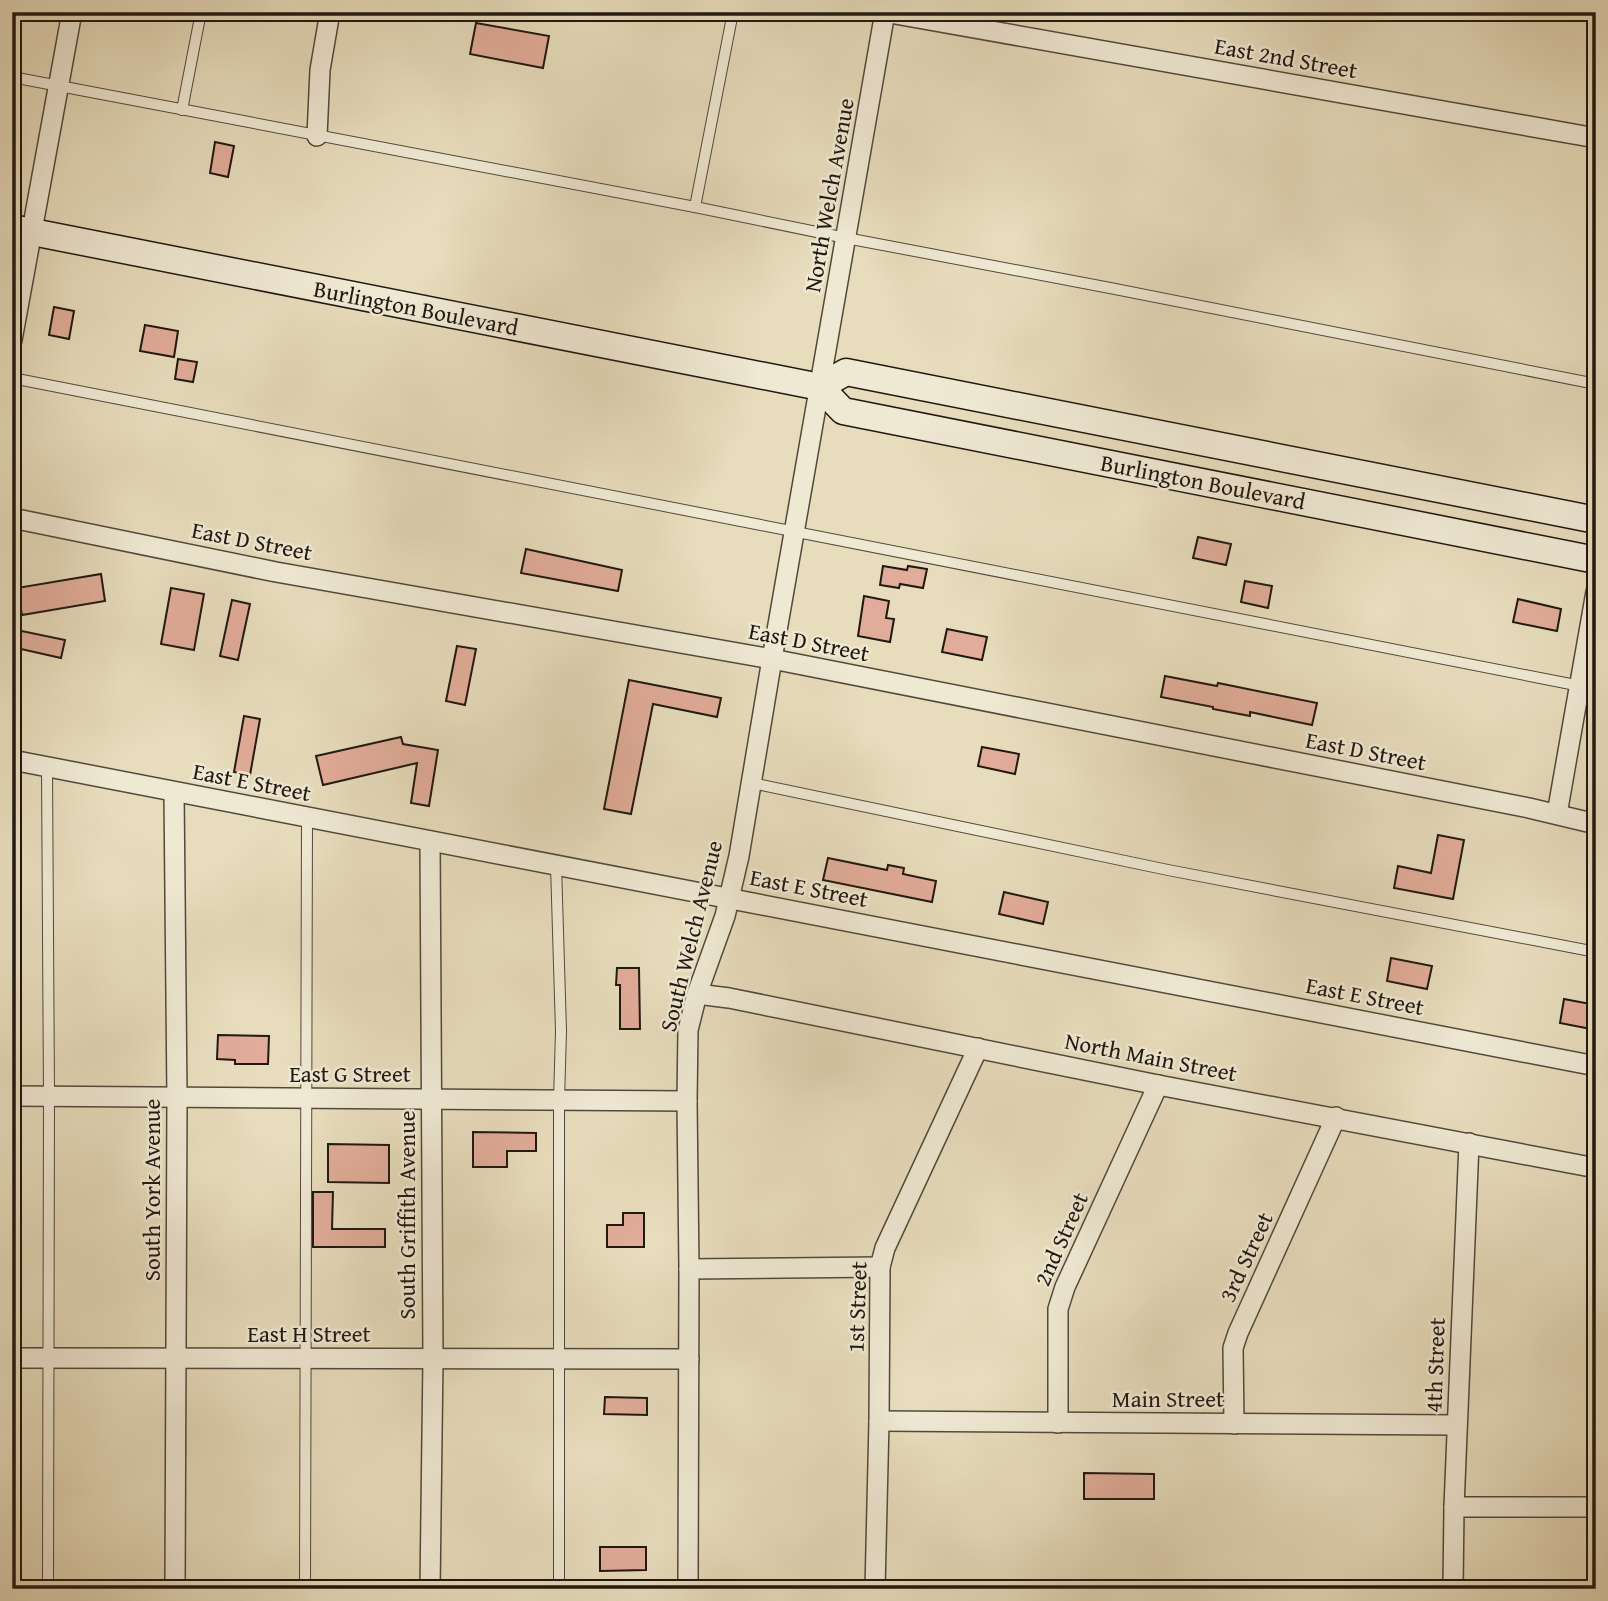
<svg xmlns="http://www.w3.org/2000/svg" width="1608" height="1601" font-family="'Gentium Book Plus',serif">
  <rect width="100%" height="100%" fill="#e7dcbc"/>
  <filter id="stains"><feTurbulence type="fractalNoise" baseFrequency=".00286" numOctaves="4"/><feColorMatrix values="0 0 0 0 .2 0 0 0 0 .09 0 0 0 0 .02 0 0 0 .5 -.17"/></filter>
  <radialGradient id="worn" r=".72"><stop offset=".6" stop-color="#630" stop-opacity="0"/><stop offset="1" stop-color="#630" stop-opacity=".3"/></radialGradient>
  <!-- building -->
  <g fill="#e1ac99" stroke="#211810" stroke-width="2">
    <path d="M 476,23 L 549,36 L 543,68 L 470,54 Z"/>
    <path d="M 215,142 L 234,146 L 228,177 L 210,173 Z"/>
    <path d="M 54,307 L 74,311 L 69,339 L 49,335 Z"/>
    <path d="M 145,325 L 178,331 L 174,357 L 140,351 Z"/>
    <path d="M 178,359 L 197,362 L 193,382 L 175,379 Z"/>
    <path d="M 1198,537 L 1231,544 L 1226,565 L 1193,558 Z"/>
    <path d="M 526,549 L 622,570 L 618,591 L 521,573 Z"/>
    <path d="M 883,566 L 907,570 L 908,566 L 927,569 L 923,588 L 900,584 L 899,588 L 880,585 Z"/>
    <path d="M 101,574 L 105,601 L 22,615 L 17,588 Z"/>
    <path d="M 1245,581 L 1272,586 L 1268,608 L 1241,602 Z"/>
    <path d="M 171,588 L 204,594 L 194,650 L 161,644 Z"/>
    <path d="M 864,596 L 889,601 L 886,618 L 894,619 L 890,642 L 858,636 Z"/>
    <path d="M 1518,599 L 1561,609 L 1557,631 L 1513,622 Z"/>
    <path d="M 232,600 L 250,604 L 238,660 L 220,656 Z"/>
    <path d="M 12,629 L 65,640 L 61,658 L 12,647 Z"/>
    <path d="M 947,629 L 987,637 L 982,660 L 942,652 Z"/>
    <path d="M 457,646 L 476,649 L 465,705 L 446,701 Z"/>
    <path d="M 1165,676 L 1217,686 L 1218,683 L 1317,703 L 1312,725 L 1250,712 L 1250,716 L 1213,709 L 1213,707 L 1161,697 Z"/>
    <path d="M 629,680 L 721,698 L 717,717 L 653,704 L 631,814 L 604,809 Z"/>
    <path d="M 244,716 L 260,719 L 250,775 L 234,772 Z"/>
    <path d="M 401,737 L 403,744 L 438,750 L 429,806 L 411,803 L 417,763 L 323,785 L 316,756 Z"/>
    <path d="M 982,747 L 1019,754 L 1015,774 L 978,766 Z"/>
    <path d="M 1438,835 L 1464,840 L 1453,899 L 1394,888 L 1398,866 L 1431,873 Z"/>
    <path d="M 828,858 L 887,870 L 888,865 L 904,868 L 903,874 L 936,881 L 932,902 L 823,880 Z"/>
    <path d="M 1004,892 L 1048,902 L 1043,924 L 999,914 Z"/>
    <path d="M 1391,958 L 1432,966 L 1427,989 L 1387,981 Z"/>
    <path d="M 617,968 L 639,968 L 640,1029 L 620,1029 L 620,985 L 616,985 Z"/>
    <path d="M 1564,999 L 1596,1005 L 1596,1030 L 1560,1023 Z"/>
    <path d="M 218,1035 L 269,1036 L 268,1064 L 235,1064 L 235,1060 L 217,1059 Z"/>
    <path d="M 473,1132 L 536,1133 L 536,1151 L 507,1151 L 507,1167 L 473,1167 Z"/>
    <path d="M 328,1144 L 389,1145 L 389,1183 L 328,1182 Z"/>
    <path d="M 313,1192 L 333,1192 L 332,1229 L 385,1229 L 385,1247 L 313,1247 Z"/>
    <path d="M 623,1213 L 644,1213 L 644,1247 L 607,1247 L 607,1225 L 623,1225 Z"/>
    <path d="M 605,1397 L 647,1398 L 647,1415 L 604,1414 Z"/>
    <path d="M 1084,1473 L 1154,1474 L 1154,1499 L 1084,1499 Z"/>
    <path d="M 600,1547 L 646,1547 L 646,1570 L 600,1571 Z"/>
  </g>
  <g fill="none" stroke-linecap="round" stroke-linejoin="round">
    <!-- lane casing -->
    <g stroke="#52493b" stroke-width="12">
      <g id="lane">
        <path d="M 12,77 L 695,207 L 846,238 L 1110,288 L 1596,384"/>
        <path d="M 182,110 L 201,12"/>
        <path d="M 695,207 L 733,12"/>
        <path d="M 12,378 L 1596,689"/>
        <path d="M 47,767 L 49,1096 L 48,1589"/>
        <path d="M 752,783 L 1168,870 L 1596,952"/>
        <path d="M 556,865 L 561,1031 L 559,1100 L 559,1589"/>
        <path d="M 305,1589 L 307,817"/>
      </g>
    </g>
    <!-- street casing -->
    <g stroke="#52493b" stroke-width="22">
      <g id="street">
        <path d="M 884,12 L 1596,138"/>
        <path d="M 317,136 L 320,70 L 330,12"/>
        <path d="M 12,340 L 72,12"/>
        <path d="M 12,518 L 276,572 L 772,659 L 1529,808 L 1596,824"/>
        <path d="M 12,760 L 1596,1066"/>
        <path d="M 174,792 L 177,1098 L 175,1589"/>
        <path d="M 1557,814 L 1596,592"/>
        <path d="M 430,841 L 433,1359 L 430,1589"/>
        <path d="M 697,994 L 729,998 L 1158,1085 L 1596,1168"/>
        <path d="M 12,1096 L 687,1101"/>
        <path d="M 689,1269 L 880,1267"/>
        <path d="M 12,1358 L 689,1359"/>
        <path d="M 879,1421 L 1457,1425"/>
        <path d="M 1058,1423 L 1058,1309 L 1065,1287 L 1158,1085"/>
        <path d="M 1234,1424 L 1233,1348 L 1238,1333 L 1336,1117"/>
        <path d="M 1454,1507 L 1596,1507"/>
        <path d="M 688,1589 L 689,1269 L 687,1101 L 688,1030 L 697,994 L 725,916 L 739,856 L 772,659 L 885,12"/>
        <path d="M 875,1589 L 879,1421 L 880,1267 L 885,1248 L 978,1048"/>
        <path d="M 1453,1589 L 1454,1507 L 1469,1143"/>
      </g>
    </g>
    <!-- secondary casing -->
    <g stroke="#211810" stroke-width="29">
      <g id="secondary">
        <path d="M 12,228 L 820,387 L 843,411 L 1596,560"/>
        <path d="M 820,387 L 846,372 L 1596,520"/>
      </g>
    </g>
    <!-- lane -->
    <use href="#lane" stroke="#efe8d3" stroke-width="10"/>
    <!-- street -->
    <use href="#street" stroke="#efe8d3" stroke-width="19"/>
    <!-- secondary -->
    <use href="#secondary" stroke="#efe8d3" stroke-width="26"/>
  </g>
  <g text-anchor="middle" stroke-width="5" stroke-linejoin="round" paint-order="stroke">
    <!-- street labels -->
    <g font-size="23" fill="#211810" stroke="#efe8d3">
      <text transform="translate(1286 58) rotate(10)" y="8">East 2nd Street</text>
      <text transform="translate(829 195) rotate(-80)" y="8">North Welch Avenue</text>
      <text transform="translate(416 308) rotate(11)" y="8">Burlington Boulevard</text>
      <text transform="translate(1203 482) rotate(11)" y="8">Burlington Boulevard</text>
      <text transform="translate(252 541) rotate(11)" y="8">East D Street</text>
      <text transform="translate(809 642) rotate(11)" y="8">East D Street</text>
      <text transform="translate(1366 751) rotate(11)" y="8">East D Street</text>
      <text transform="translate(252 782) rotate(11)" y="8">East E Street</text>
      <text transform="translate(809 888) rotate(11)" y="8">East E Street</text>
      <text transform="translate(691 936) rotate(-76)" y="8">South Welch Avenue</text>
      <text transform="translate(1365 996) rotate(11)" y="8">East E Street</text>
      <text transform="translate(1151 1057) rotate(11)" y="8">North Main Street</text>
      <text x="350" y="1082">East G Street</text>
      <text transform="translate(152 1190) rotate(-90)" y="8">South York Avenue</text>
      <text transform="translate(407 1215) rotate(-90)" y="8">South Griffith Avenue</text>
      <text transform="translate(1061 1239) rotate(-66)" y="8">2nd Street</text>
      <text transform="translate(1246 1257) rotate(-65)" y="8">3rd Street</text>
      <text transform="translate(857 1307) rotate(-88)" y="8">1st Street</text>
      <text x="309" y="1342">East H Street</text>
      <text transform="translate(1435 1365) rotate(-88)" y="8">4th Street</text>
      <text x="1168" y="1407">Main Street</text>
    </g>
  </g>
  <!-- margin -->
  <rect width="1608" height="1601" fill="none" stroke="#e7dcbc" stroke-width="42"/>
  <rect x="14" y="14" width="1580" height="1573" fill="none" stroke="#211810" stroke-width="3.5"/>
  <rect x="21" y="21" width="1566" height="1559" fill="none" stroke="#211810" stroke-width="2"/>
  <rect width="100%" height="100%" filter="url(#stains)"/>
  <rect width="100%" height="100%" fill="url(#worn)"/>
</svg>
